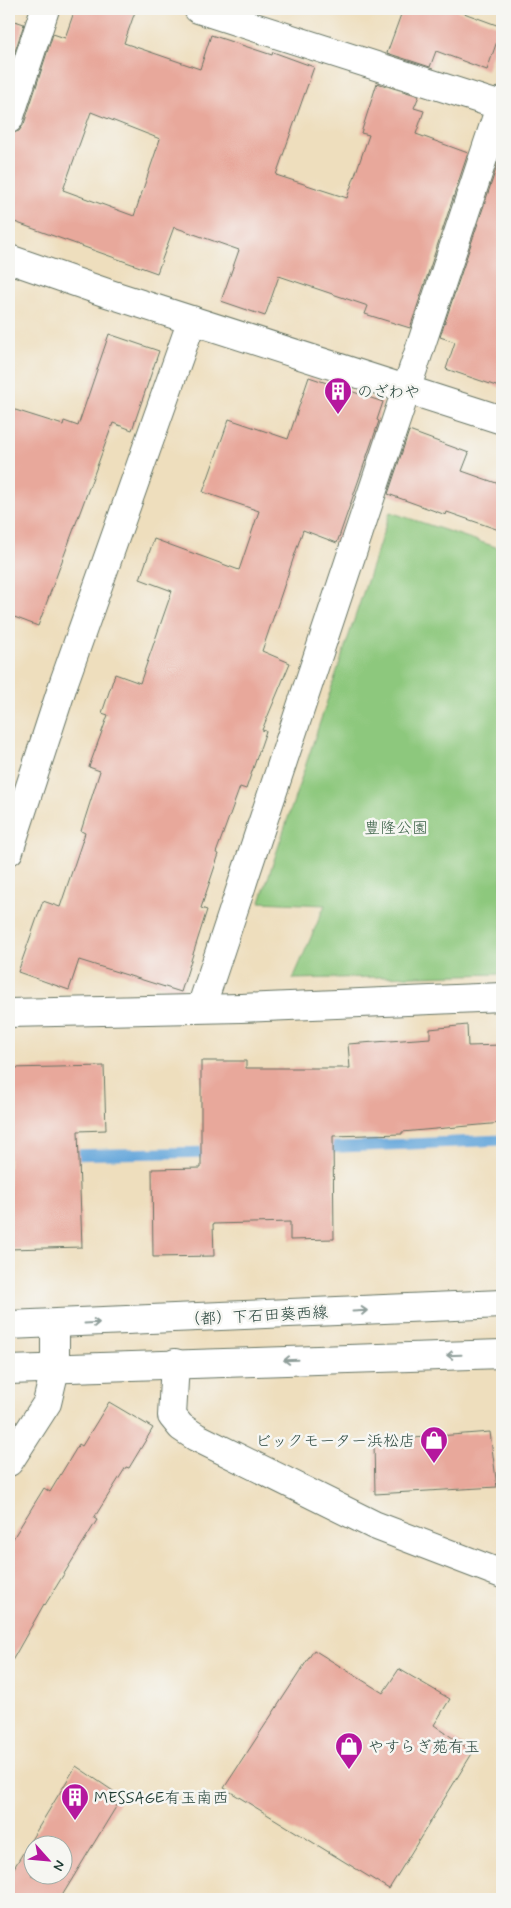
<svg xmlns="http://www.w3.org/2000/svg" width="511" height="1908" font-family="Mynerve,'Klee One',sans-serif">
  <rect width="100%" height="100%" fill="#f6f6f2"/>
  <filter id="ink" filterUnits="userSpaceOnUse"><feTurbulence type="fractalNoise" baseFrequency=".02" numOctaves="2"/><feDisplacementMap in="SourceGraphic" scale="10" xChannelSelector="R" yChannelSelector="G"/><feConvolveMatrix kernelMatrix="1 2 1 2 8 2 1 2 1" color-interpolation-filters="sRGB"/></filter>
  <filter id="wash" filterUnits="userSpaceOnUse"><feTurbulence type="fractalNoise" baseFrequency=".0096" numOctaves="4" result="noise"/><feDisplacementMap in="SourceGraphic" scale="20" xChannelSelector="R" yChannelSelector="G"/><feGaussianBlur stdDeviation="1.12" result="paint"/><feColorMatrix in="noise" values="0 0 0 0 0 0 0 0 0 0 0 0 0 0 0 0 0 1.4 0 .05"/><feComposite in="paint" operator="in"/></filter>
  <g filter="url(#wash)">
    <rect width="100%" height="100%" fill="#eedebd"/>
    <!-- green -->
    <path fill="#8dc87d" stroke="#568258" d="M 390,512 L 502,549 L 502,974 L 293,979 L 325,905 L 260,902 Z"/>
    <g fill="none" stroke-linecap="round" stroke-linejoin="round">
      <!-- stream -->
      <g stroke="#68a8db" stroke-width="11">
        <path d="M 319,1148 L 502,1140"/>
        <path d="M 64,1155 L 216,1152"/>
      </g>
    </g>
    <g id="blocks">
      <!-- building -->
      <g fill="#e8a89b" fill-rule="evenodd">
        <path d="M 75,9 L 136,9 L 124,43 L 200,69 L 211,35 L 272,55 L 273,52 L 314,67 L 276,175 L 347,198 L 369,135 L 361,133 L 377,83 L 419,96 L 414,108 L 424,111 L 416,134 L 468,153 L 410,328 L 365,314 L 368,306 L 279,276 L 265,316 L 221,301 L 239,250 L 174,227 L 157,273 L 9,220 L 9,134 L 19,131 L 24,124 L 53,34 L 65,38 ZM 91,112 L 160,139 L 134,216 L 63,190 Z"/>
        <path d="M 403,9 L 453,9 L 502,27 L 487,70 L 436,51 L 430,67 L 387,53 Z"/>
        <path d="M 9,19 L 24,24 L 9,70 Z"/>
        <path d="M 498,163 L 502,164 L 502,388 L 446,369 L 455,342 L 440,337 Z"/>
        <path d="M 109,334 L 159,351 L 132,430 L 113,423 L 38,626 L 9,615 L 9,408 L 63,425 L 64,421 L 78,426 Z"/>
        <path d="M 309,377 L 383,402 L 377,420 L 379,421 L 337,543 L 303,530 L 262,651 L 290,663 L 262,730 L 266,731 L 246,789 L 240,787 L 216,853 L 219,854 L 201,908 L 207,910 L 181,992 L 79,960 L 69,990 L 18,972 L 43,901 L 60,907 L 85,833 L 81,831 L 100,771 L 89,767 L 108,715 L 102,713 L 115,674 L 140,683 L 172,591 L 140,579 L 154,539 L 239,570 L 259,511 L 203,492 L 229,419 L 288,439 Z"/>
        <path d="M 409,431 L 469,453 L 462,471 L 502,485 L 502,531 L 447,512 L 446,515 L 388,494 Z"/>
        <path d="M 467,1025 L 468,1046 L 502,1045 L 502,1123 L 402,1132 L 402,1134 L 333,1136 L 334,1239 L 290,1240 L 290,1222 L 213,1224 L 214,1256 L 153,1257 L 152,1169 L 201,1168 L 201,1061 L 246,1061 L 246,1068 L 350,1068 L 348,1044 L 430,1038 L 430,1029 Z"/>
        <path d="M 104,1066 L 106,1130 L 78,1131 L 82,1247 L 9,1249 L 9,1068 Z"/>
        <path d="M 109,1402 L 153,1428 L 129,1468 L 126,1467 L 94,1518 L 97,1520 L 45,1605 L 44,1604 L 9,1666 L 9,1545 L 44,1488 L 50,1492 L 79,1444 L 82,1446 Z"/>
        <path d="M 490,1432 L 497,1487 L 375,1494 L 374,1441 Z"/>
        <path d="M 314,1650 L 383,1693 L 399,1669 L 450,1699 L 434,1725 L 473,1752 L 389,1889 L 224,1788 Z"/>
        <path d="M 76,1766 L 122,1797 L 60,1899 L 9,1899 L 9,1876 ZM 32,1846 L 62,1846 L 62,1876 L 32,1876 Z"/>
      </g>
    </g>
  </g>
  <g filter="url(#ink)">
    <use href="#blocks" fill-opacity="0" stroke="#677564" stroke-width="1"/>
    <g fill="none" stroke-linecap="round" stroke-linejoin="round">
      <!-- street casing -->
      <g stroke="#677564" stroke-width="30">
        <g id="street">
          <path d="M 198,9 L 501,106"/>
          <path d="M 9,119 L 45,9"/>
          <path d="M 9,259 L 107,293 L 502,420"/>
          <path d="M 9,851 L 64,682 L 192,320"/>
          <path d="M 201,1008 L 502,101"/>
          <path d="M 9,1013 L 241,1008 L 502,997"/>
          <path d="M 175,1363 L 172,1416 L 181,1427 L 196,1437 L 374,1525 L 502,1574"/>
          <path d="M 9,1462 L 47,1403 L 55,1369 L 55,1324"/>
        </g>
      </g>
      <!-- secondary casing -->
      <g stroke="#677564" stroke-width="30">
        <g id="secondary">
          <path d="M 9,1325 L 502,1304"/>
          <path d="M 9,1370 L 502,1354"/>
        </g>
      </g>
      <!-- street -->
      <use href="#street" stroke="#fff" stroke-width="28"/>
      <!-- secondary -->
      <use href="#secondary" stroke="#fff" stroke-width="28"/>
    </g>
    <!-- one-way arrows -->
    <defs><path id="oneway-shaft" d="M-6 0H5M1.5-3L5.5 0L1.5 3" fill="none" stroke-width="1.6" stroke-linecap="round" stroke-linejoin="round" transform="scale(1.25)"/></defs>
    <g stroke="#8f9e9a">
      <use href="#oneway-shaft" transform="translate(360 1311) rotate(-3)"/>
      <use href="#oneway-shaft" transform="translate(92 1323) rotate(-3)"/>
      <use href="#oneway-shaft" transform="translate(454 1355) rotate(178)"/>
      <use href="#oneway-shaft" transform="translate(291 1360) rotate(178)"/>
    </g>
  </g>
  <!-- icons -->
  <defs>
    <g id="building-pin" transform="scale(1.4375)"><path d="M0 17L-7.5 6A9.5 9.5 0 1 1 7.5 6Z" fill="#b5179e" stroke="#f6f6f2"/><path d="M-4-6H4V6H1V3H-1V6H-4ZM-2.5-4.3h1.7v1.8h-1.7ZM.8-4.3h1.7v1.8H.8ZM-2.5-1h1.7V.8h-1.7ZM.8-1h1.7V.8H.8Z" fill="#fff"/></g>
    <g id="shop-pin" transform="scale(1.4375)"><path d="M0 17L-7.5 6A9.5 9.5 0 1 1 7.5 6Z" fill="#b5179e" stroke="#f6f6f2"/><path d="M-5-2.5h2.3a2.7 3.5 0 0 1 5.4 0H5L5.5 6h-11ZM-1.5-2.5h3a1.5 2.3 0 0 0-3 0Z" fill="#fff"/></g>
  </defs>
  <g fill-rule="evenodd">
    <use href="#building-pin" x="338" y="391"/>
    <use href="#shop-pin" x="434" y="1440"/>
    <use href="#shop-pin" x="349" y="1746"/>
    <use href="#building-pin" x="75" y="1797"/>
  </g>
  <g text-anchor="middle" stroke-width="5" stroke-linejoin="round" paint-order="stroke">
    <!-- poi labels -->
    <g font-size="16" fill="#1f3d34" stroke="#f6f6f2" text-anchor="start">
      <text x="357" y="397">のざわや</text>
      <text x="415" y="1446" text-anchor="end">ビックモーター浜松店</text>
      <text x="368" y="1752">やすらぎ苑有玉</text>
      <text x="94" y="1803">MESSAGE有玉南西</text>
    </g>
    <!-- park labels -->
    <g font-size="16" fill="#3a6046" stroke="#f6f6f2">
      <text x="396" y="833">豊隆公園</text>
    </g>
    <!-- street labels -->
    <g font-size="16" fill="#1f3d34" stroke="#f6f6f2">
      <text transform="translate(256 1315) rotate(-3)" y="6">（都）下石田葵西線</text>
    </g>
  </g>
  <!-- margin -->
  <rect width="511" height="1908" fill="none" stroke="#f6f6f2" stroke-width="30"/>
  <!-- north arrow -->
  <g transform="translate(48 1860) rotate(117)"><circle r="24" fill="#f6f6f2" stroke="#a0aca6"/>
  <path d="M0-4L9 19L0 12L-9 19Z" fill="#b5179e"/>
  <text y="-8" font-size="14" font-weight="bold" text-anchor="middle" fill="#1f3d34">N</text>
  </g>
</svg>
